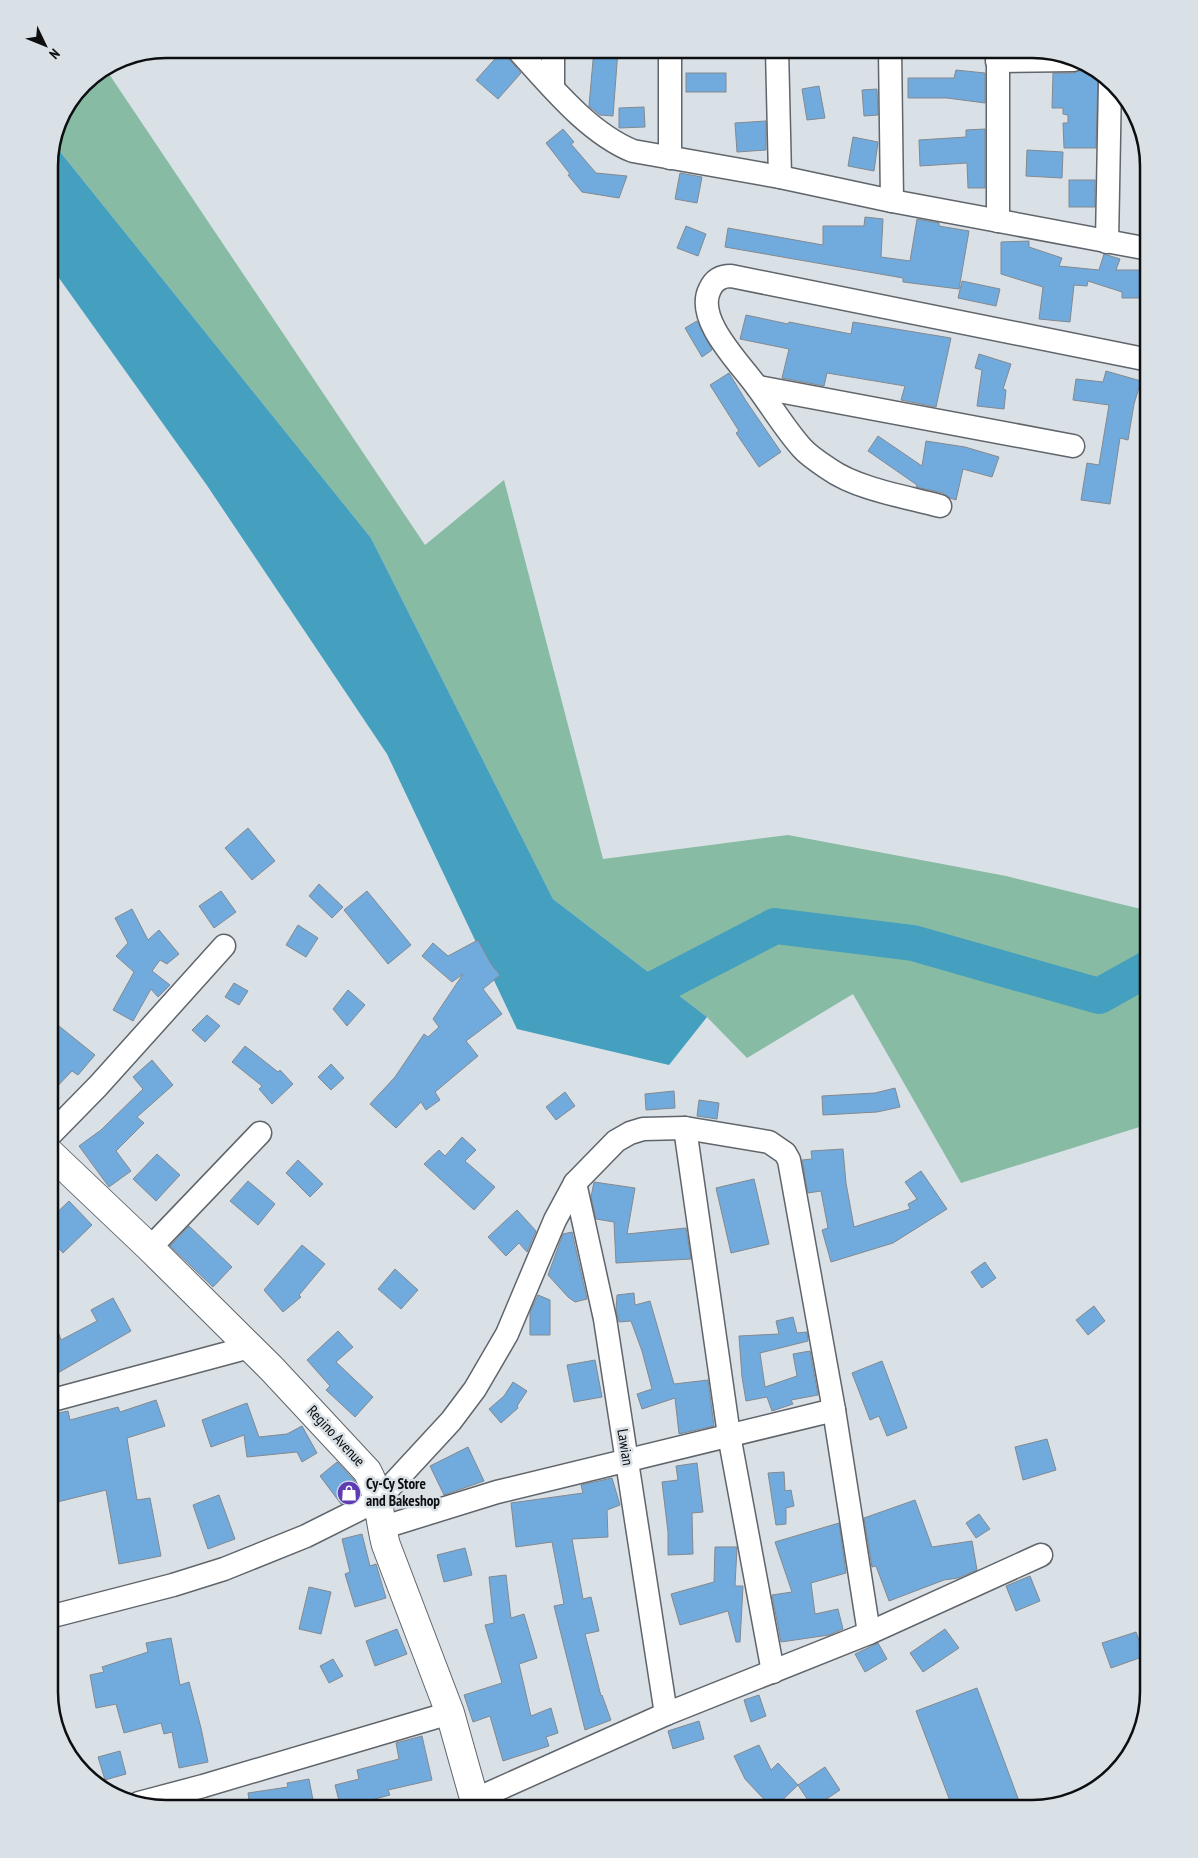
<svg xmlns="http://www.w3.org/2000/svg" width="1198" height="1858" font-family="'PT Sans Narrow',sans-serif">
  <rect width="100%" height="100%" fill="#d9e0e6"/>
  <!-- green -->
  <path fill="#87bba3" d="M 105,68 L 425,545 L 504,480 L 603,859 L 788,835 L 1006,876 L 1141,909 L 1149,906 L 1149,1124 L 961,1183 L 853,994 L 747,1058 L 707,1017 L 553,899 L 371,538 L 53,143 L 58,121 L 83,83 Z"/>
  <!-- water -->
  <path fill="#459fbe" d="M 53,143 L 371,538 L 553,899 L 707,1017 L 669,1065 L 517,1029 L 387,754 L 206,484 L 49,264 L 49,158 Z"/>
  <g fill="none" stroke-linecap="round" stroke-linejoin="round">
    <!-- river -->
    <path stroke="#459fbe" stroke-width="36" d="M 619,1007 L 775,926 L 913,943 L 1099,996 L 1149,968"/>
  </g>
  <!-- building -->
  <g fill="#71abde" stroke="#83898f">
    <path d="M 594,49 L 618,50 L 613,116 L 600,115 L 589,106 Z"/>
    <path d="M 502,51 L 521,73 L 498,99 L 476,80 Z"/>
    <path d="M 956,70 L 985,73 L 985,103 L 947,98 L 908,98 L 908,78 L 954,78 Z"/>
    <path d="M 1081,70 L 1098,71 L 1096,148 L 1064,148 L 1063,123 L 1068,123 L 1068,115 L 1063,114 L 1063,108 L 1052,108 L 1053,73 L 1073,73 Z"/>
    <rect x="686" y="73" width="40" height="19"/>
    <path d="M 819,86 L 825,118 L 807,120 L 802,89 Z"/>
    <path d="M 877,89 L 878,115 L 864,116 L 862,90 Z"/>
    <path d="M 644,107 L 645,127 L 619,128 L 619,108 Z"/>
    <path d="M 766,121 L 766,150 L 737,152 L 735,123 Z"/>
    <path d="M 563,129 L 574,142 L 571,144 L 596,173 L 627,176 L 619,198 L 582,192 L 568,175 L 570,174 L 546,143 Z"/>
    <path d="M 985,129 L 985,188 L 968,188 L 967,163 L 920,166 L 919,140 L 966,137 L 966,130 Z"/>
    <path d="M 853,137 L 878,142 L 874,171 L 848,166 Z"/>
    <path d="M 1027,150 L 1063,152 L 1062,178 L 1026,176 Z"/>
    <path d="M 680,173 L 702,177 L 697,203 L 675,199 Z"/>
    <rect x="1069" y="180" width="26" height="27"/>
    <path d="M 865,217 L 883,219 L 881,257 L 910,261 L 917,219 L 939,223 L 939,226 L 969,231 L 959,289 L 903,282 L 903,278 L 725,247 L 728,228 L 823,245 L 823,226 L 864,226 Z"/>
    <path d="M 686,226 L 706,234 L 698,256 L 677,248 Z"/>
    <path d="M 1029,241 L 1029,247 L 1062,258 L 1059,266 L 1099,270 L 1104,254 L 1120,259 L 1116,270 L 1148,270 L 1148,298 L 1122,298 L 1122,292 L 1088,281 L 1087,286 L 1074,285 L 1070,322 L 1039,319 L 1043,287 L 1001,274 L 1001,242 Z"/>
    <path d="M 962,281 L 1000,289 L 996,306 L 958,298 Z"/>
    <path d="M 746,315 L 788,324 L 789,322 L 851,334 L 853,322 L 951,338 L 936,407 L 901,400 L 905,386 L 827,373 L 824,386 L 782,378 L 789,349 L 740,339 Z"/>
    <path d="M 697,321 L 712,350 L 702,357 L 685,328 Z"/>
    <path d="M 979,354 L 1011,364 L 1003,389 L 1006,390 L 1004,409 L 977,406 L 982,370 L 975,368 Z"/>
    <path d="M 1106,371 L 1141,381 L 1134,404 L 1128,440 L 1120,438 L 1110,504 L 1081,500 L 1087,463 L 1099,465 L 1109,405 L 1073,400 L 1076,379 L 1103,382 Z"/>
    <path d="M 729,373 L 746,401 L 781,452 L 759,467 L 736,433 L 739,431 L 710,385 Z"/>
    <path d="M 878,436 L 922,466 L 926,441 L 965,447 L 999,457 L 992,477 L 963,469 L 956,500 L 950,498 L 943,493 L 916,487 L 917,485 L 868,451 Z"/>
    <path d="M 248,828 L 275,861 L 252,880 L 225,848 Z"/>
    <path d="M 319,884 L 343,907 L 332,918 L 309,896 Z"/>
    <path d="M 221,891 L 236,912 L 214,928 L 199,906 Z"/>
    <path d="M 367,891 L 411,945 L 388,964 L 344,910 Z"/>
    <path d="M 132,909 L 148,940 L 159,930 L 179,954 L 167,964 L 160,960 L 152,971 L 170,985 L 158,997 L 151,989 L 133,1021 L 113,1010 L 134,972 L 116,956 L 128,943 L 115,918 Z"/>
    <path d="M 298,925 L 318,938 L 306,957 L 286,945 Z"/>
    <path d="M 478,940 L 491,964 L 500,975 L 483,989 L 502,1014 L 466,1041 L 478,1056 L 435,1092 L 440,1100 L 426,1110 L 421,1102 L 396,1128 L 370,1104 L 395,1077 L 424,1034 L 428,1037 L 439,1027 L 433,1019 L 463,974 L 452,982 L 422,956 L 433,943 L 448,956 Z"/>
    <path d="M 234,983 L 248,991 L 239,1005 L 225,997 Z"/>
    <path d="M 348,990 L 365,1005 L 347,1026 L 333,1009 Z"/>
    <path d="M 207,1015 L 220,1026 L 205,1042 L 192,1030 Z"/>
    <path d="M 49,1018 L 95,1055 L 78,1075 L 72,1071 L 49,1095 Z"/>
    <path d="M 245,1046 L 278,1072 L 280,1070 L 293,1084 L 272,1104 L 259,1089 L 262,1086 L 232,1062 Z"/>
    <path d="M 152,1060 L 173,1085 L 137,1117 L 144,1123 L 116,1151 L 131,1171 L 109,1187 L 79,1146 L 101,1130 L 143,1089 L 133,1077 Z"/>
    <path d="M 331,1064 L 344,1078 L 331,1090 L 318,1077 Z"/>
    <path d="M 895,1088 L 900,1107 L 877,1112 L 823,1115 L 822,1096 L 875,1093 Z"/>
    <path d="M 674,1091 L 675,1108 L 646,1110 L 645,1094 Z"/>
    <path d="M 565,1092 L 575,1106 L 556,1120 L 546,1107 Z"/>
    <path d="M 699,1100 L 719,1103 L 717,1119 L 697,1116 Z"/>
    <path d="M 462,1137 L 476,1150 L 465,1161 L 495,1187 L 474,1210 L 424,1164 L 439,1150 L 445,1156 Z"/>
    <path d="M 843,1149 L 846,1183 L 854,1227 L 910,1209 L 908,1204 L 917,1199 L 905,1182 L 921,1171 L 947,1209 L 893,1243 L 831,1262 L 822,1230 L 828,1228 L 821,1191 L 808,1193 L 802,1160 L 812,1159 L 811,1151 Z"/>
    <path d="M 157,1154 L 180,1175 L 156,1201 L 133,1179 Z"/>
    <path d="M 298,1160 L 323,1184 L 310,1197 L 286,1173 Z"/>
    <path d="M 754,1179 L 769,1244 L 731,1253 L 716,1188 Z"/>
    <path d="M 248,1181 L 275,1204 L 258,1225 L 230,1201 Z"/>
    <path d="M 594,1182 L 635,1188 L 627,1234 L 686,1228 L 691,1259 L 616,1263 L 614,1222 L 596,1219 L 591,1197 Z"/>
    <path d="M 69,1201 L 92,1225 L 63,1253 L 49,1238 L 49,1220 Z"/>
    <path d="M 517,1210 L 536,1231 L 527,1252 L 519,1243 L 506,1256 L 488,1237 Z"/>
    <path d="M 189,1226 L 232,1267 L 213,1287 L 170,1246 Z"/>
    <path d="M 572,1232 L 587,1299 L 575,1302 L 568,1297 L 548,1275 L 563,1234 Z"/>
    <path d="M 302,1245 L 325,1264 L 299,1295 L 301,1297 L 283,1312 L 264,1290 Z"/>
    <path d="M 985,1262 L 996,1278 L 982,1288 L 971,1272 Z"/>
    <path d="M 395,1269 L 418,1290 L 401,1309 L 378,1289 Z"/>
    <path d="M 634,1293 L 635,1305 L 650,1301 L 674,1384 L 708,1380 L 714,1426 L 679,1434 L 675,1398 L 642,1409 L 637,1394 L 652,1389 L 642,1351 L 631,1321 L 619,1322 L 616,1310 L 617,1295 Z"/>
    <path d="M 538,1295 L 550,1300 L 550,1335 L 530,1335 L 530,1312 Z"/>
    <path d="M 113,1298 L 131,1331 L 49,1378 L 49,1312 L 51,1311 L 61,1340 L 97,1321 L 91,1310 Z"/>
    <path d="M 1094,1306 L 1105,1321 L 1088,1335 L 1076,1320 Z"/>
    <path d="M 793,1317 L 797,1333 L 807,1332 L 808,1341 L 760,1353 L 765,1387 L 797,1376 L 793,1354 L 810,1351 L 818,1395 L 791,1400 L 793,1404 L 772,1411 L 767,1397 L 746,1401 L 742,1377 L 739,1336 L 779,1334 L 776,1321 Z"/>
    <path d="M 338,1331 L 353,1347 L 336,1362 L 373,1397 L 355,1417 L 326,1390 L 330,1386 L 307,1360 Z"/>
    <path d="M 595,1360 L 602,1397 L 574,1402 L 567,1365 Z"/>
    <path d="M 882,1361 L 907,1428 L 887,1436 L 879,1416 L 870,1420 L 852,1373 Z"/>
    <path d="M 513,1382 L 527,1391 L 517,1406 L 518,1408 L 501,1423 L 489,1409 L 504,1396 Z"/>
    <path d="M 156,1400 L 165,1426 L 127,1438 L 137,1500 L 150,1498 L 161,1556 L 119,1564 L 106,1490 L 49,1504 L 49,1415 L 68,1411 L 70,1420 L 118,1407 L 120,1412 Z"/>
    <path d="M 247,1403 L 259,1437 L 287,1434 L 302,1426 L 317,1453 L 302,1462 L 297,1452 L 247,1457 L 244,1435 L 211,1447 L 202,1420 Z"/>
    <path d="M 1047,1439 L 1056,1470 L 1023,1480 L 1015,1447 Z"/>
    <path d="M 468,1447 L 484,1481 L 444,1495 L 430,1466 Z"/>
    <path d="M 337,1462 L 354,1480 L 360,1494 L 341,1504 L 320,1476 Z"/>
    <path d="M 697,1463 L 703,1512 L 692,1513 L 693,1554 L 668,1555 L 668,1532 L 662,1482 L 678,1480 L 676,1466 Z"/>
    <path d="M 784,1472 L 785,1491 L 791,1490 L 794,1506 L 786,1508 L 786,1524 L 776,1525 L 768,1473 Z"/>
    <path d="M 612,1478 L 620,1505 L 607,1510 L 608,1537 L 572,1539 L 583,1599 L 591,1597 L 599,1631 L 585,1634 L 601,1696 L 602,1695 L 611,1720 L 585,1730 L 554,1606 L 564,1604 L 552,1542 L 516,1547 L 511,1503 L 583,1493 L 581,1485 Z"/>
    <path d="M 219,1495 L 235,1539 L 208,1549 L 193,1505 Z"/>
    <path d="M 915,1500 L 932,1547 L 972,1541 L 977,1570 L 958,1578 L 944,1580 L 889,1601 L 876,1566 L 872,1567 L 864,1518 Z"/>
    <path d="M 979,1514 L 990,1529 L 976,1538 L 966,1523 Z"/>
    <path d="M 839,1523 L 846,1573 L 811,1583 L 815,1614 L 838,1609 L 843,1629 L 829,1635 L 781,1642 L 772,1595 L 792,1592 L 775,1542 Z"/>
    <path d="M 362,1534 L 370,1566 L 376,1564 L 386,1598 L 355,1607 L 345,1574 L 350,1572 L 342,1539 Z"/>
    <path d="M 715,1547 L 737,1547 L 735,1586 L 743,1586 L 740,1642 L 736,1642 L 728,1611 L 680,1625 L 671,1594 L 714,1582 Z"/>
    <path d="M 465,1548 L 472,1575 L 444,1582 L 437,1555 Z"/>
    <path d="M 506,1575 L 511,1618 L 524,1614 L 537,1658 L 519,1664 L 531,1716 L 551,1708 L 558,1733 L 546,1737 L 549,1746 L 503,1761 L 490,1716 L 473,1722 L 464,1695 L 502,1683 L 485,1625 L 494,1623 L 489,1577 Z"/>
    <path d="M 1030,1576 L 1040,1601 L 1016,1611 L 1006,1586 Z"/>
    <path d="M 309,1587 L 331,1592 L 321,1634 L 299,1629 Z"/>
    <path d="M 397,1629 L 407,1654 L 375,1666 L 366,1641 Z"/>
    <path d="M 945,1629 L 959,1648 L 923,1672 L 910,1653 Z"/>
    <path d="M 1136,1632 L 1145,1656 L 1111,1668 L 1102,1643 Z"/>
    <path d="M 171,1638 L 180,1685 L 189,1682 L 201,1728 L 208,1762 L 179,1768 L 172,1732 L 164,1734 L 161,1723 L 124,1733 L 116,1704 L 96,1708 L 90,1675 L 104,1672 L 102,1667 L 148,1652 L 146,1643 Z"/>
    <path d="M 878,1643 L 887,1659 L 865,1672 L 855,1654 Z"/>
    <path d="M 333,1659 L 343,1676 L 329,1683 L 320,1666 Z"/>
    <path d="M 977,1688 L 1022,1809 L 953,1809 L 916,1711 Z"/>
    <path d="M 759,1695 L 766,1716 L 751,1722 L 744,1700 Z"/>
    <path d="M 699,1721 L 704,1739 L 673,1749 L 668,1731 Z"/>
    <path d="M 422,1736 L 432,1780 L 388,1790 L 390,1795 L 359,1803 L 360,1809 L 341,1809 L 335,1785 L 359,1779 L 357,1770 L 399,1759 L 396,1743 Z"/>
    <path d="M 759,1745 L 771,1770 L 778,1763 L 798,1785 L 773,1809 L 745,1779 L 734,1756 Z"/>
    <path d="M 120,1751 L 126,1774 L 105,1780 L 98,1757 Z"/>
    <path d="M 825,1767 L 840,1790 L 813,1808 L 798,1785 Z"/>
    <path d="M 309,1779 L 313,1800 L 250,1808 L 248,1793 L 288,1787 L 287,1783 Z"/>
  </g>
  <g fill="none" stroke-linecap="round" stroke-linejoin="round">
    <!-- minor casing -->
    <g stroke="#5f656b" stroke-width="25">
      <g id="minor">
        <path d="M 517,49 C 549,84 588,133 633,151 L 780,177 L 892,201 L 1149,249"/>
        <path d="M 670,49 L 670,158"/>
        <path d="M 777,49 L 780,177"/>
        <path d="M 890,49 L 892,201"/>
        <path d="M 998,49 L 998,221"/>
        <path d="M 997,61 L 1073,60"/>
        <path d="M 553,88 L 553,49"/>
        <path d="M 1107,242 L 1110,83"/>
        <path d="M 758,387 L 1073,446"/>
        <path d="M 940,506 C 907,497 857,489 829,469 C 820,463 809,456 802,448 C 785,429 772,407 757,387 C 741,364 694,319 710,289 C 714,280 721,276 731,276 L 1149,360"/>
        <path d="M 685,1128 L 729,1435 L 773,1672"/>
        <path d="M 49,1136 L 98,1086 L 224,946"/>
        <path d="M 575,1183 L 605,1319 L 666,1714"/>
        <path d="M 150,1248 L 260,1133"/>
        <path d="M 49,1401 L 250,1347"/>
        <path d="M 381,1528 L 497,1492 L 834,1410"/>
        <path d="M 49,1617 L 173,1585 L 224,1569 L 306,1536 L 378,1500 L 451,1421 L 475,1389 L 507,1334 L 555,1220 L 575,1183 L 616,1141 L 630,1133 L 643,1129 L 685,1128 L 769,1142 L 785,1153 L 789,1160 L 834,1410 L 869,1633 L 666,1714 L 474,1800"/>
        <path d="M 869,1633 L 1041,1555"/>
        <path d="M 139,1803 L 203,1786 L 450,1713"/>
      </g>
    </g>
    <!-- tertiary casing -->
    <g stroke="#5f656b" stroke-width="30">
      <path id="tertiary" d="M 49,1152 L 150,1248 L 272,1369 L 367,1471 C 380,1494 379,1520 386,1545 L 450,1713 L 477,1809"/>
    </g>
    <!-- minor -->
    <use href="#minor" stroke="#fff" stroke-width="22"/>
    <!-- tertiary -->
    <use href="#tertiary" stroke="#fff" stroke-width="28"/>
  </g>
  <!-- icons -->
  <defs>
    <g id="shop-disc" transform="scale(1.25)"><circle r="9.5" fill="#5e3cb4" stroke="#d9e0e6"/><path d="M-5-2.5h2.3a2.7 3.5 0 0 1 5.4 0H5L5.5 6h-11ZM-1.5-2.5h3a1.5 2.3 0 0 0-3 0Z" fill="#fff"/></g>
  </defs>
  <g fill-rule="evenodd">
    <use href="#shop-disc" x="349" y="1493"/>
  </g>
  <g text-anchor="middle" stroke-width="5" stroke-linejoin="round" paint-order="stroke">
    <!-- street labels -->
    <g font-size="15" fill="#0c0e10" stroke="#d9e0e6">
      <text transform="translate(336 1436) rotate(47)" y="5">Regino Avenue</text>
      <text transform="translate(625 1447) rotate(81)" y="5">Lawian</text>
    </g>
    <!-- poi labels -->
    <g font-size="15" font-weight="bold" fill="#0c0e10" stroke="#d9e0e6" text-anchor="start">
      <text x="366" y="1489">Cy-Cy Store<tspan x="366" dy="17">and Bakeshop</tspan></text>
    </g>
  </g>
  <!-- crop -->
  <path d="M0 0H1198V1858H0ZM166 58H1032A108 108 0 0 1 1140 166V1692A108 108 0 0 1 1032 1800H166A108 108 0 0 1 58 1692V166A108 108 0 0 1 166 58Z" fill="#d9e0e6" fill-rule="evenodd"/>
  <path fill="none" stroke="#0c0e10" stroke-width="2.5" d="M166 58H1032A108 108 0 0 1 1140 166V1692A108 108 0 0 1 1032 1800H166A108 108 0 0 1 58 1692V166A108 108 0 0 1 166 58Z"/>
  <!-- north arrow -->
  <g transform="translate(45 45) rotate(133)" stroke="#d9e0e6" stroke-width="4" paint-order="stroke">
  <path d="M0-4L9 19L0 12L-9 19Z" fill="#0c0e10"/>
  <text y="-8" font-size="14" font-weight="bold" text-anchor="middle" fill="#0c0e10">N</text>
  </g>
</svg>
